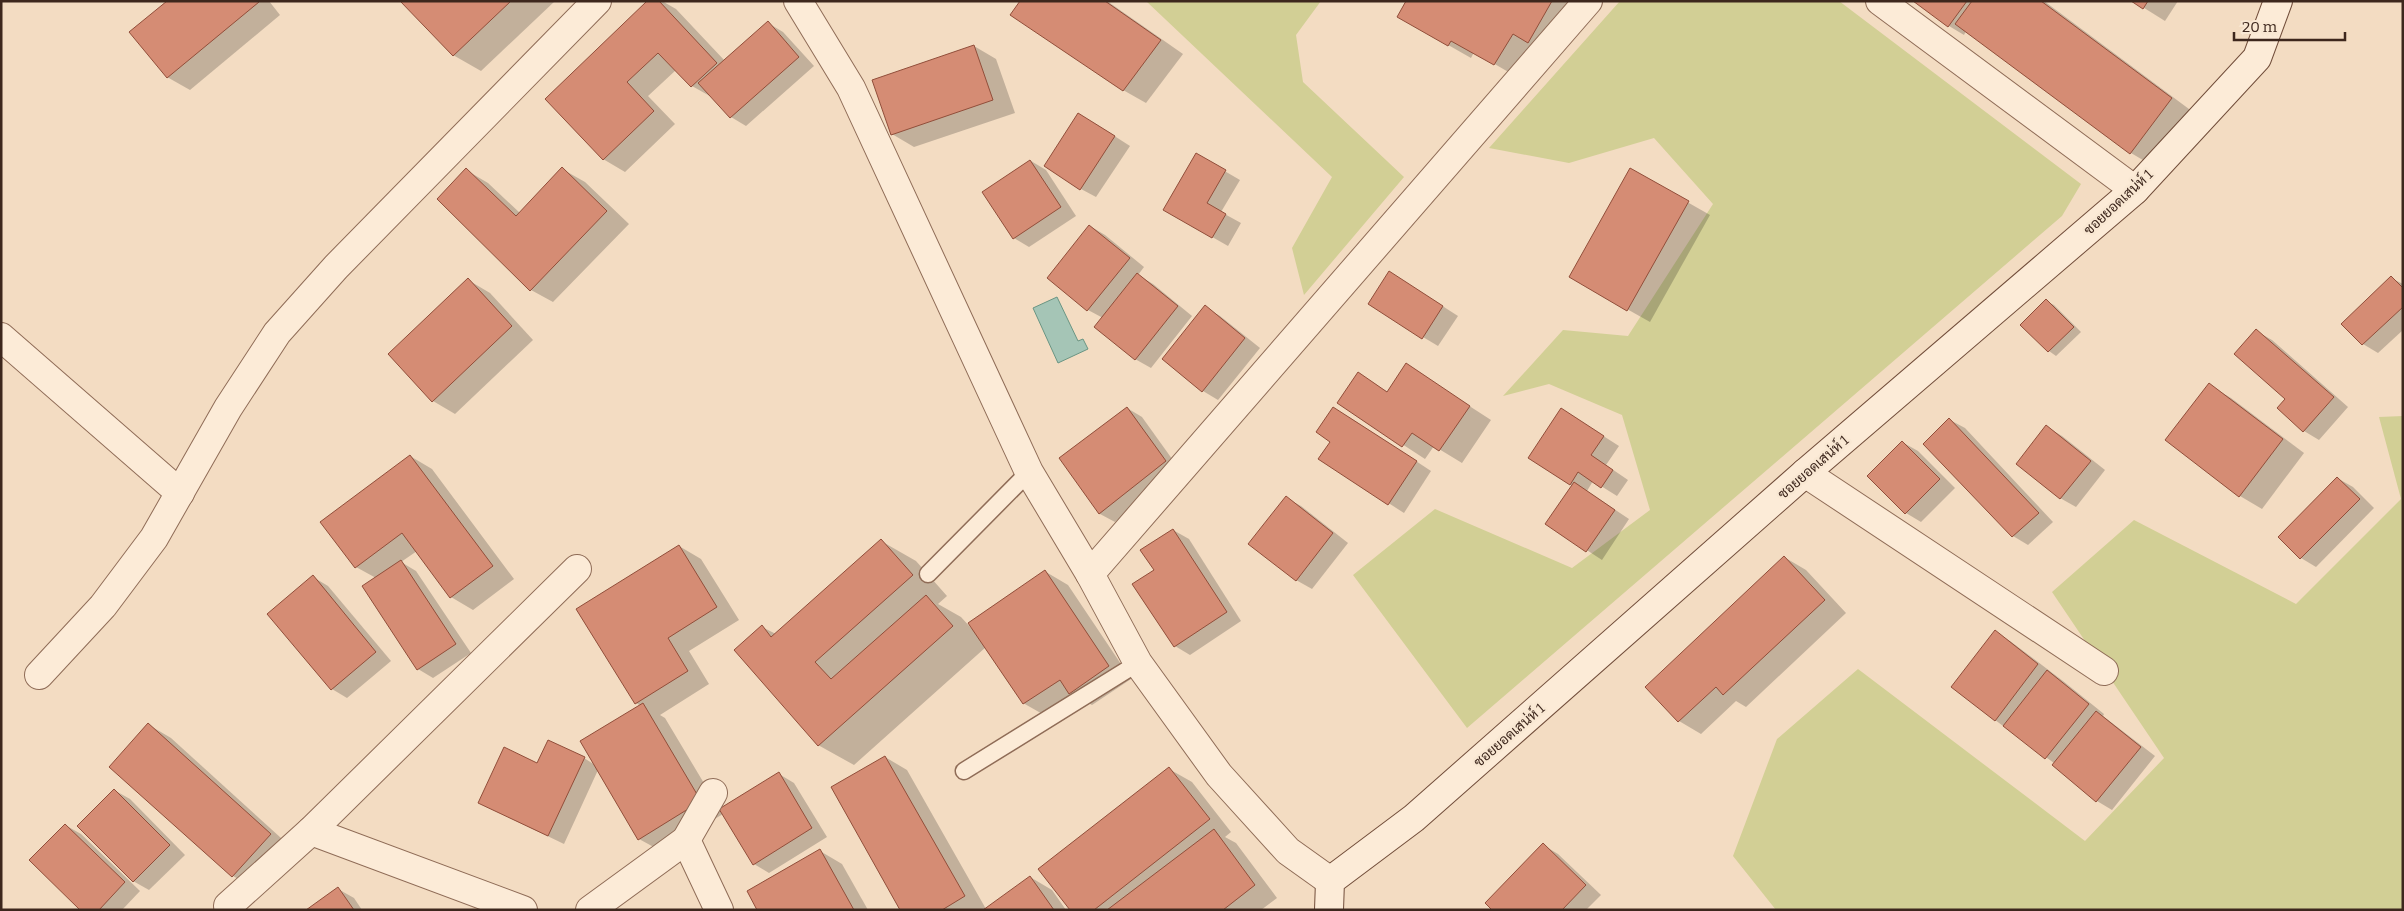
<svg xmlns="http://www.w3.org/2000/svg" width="2404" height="911" font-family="Bitter,Sarabun,serif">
  <rect width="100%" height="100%" fill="#f3dcc2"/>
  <!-- green -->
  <g fill="#d2cf95">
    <path d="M 1146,1 L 1321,1 L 1296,35 L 1303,82 L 1404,177 L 1304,295 L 1292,248 L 1332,177 Z"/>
    <path d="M 1620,1 L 1839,1 L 2081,184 L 2062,216 L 1467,728 L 1353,575 L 1435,509 L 1572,568 L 1650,510 L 1622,415 L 1549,384 L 1503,396 L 1563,330 L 1628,336 L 1713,204 L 1654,138 L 1569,163 L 1489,148 Z"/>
    <path d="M 2403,416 L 2403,910 L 1776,910 L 1733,856 L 1777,739 L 1858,669 L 2085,841 L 2164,758 L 2052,592 L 2134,520 L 2296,604 L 2401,499 L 2379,417 Z"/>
  </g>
  <!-- water -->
  <path fill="#a5c5b6" stroke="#6a9583" d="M 1057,297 L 1078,341 L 1083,339 L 1088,349 L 1058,363 L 1033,308 Z"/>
  <!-- shadow -->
  <g fill="#0003">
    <path d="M 169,1 L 269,1 L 280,15 L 190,90 L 167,77 Z"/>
    <path d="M 402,1 L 555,1 L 481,71 L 453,55 Z"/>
    <path d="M 649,1 L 662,1 L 676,9 L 725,61 L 768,23 L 783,32 L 814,66 L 746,126 L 731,117 L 715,99 L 692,86 L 676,70 L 648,96 L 675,124 L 625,172 L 603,159 Z"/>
    <path d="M 1022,1 L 1107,1 L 1183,54 L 1146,103 L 1123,90 Z"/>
    <path d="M 1408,1 L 1565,1 L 1577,8 L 1517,77 L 1474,52 L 1471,58 L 1399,17 Z"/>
    <path d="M 1915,1 L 2044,1 L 2193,112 L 2153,166 L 2131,153 L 1966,31 L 1964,35 L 1949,26 Z"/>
    <path d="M 2133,1 L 2178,1 L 2165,21 Z"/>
    <path d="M 974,46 L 996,59 L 1015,113 L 914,147 L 892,134 Z"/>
    <path d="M 1094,123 L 1130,146 L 1096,197 L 1081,189 Z"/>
    <path d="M 1197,155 L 1240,180 L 1221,212 L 1241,223 L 1228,246 L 1165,210 Z"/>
    <path d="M 1031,161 L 1046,170 L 1076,216 L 1029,247 L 1014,238 Z"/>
    <path d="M 562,169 L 585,182 L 629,224 L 553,302 L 531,290 L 466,170 L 488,183 L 520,213 Z"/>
    <path d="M 1631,170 L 1710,215 L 1650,322 L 1570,277 Z"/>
    <path d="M 1090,226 L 1105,235 L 1144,267 L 1138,275 L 1153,284 L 1192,316 L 1151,368 L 1135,359 L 1103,318 L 1088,310 Z"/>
    <path d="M 2391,278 L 2403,284 L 2403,330 L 2378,353 L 2363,344 L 2343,324 Z"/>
    <path d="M 468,280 L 490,293 L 533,340 L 455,414 L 433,401 Z"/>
    <path d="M 1405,282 L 1458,316 L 1438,346 L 1423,337 Z"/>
    <path d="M 2046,301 L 2054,305 L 2081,332 L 2056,356 L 2049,351 L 2022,325 Z"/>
    <path d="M 1205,307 L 1220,316 L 1260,348 L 1218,400 L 1203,391 L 1163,359 Z"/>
    <path d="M 2256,331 L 2272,340 L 2348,407 L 2319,440 L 2304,431 L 2278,408 L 2287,399 Z"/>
    <path d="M 1406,365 L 1491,420 L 1462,463 L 1434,446 L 1425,459 L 1339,403 L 1358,374 L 1388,392 Z"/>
    <path d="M 2209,385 L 2231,398 L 2304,453 L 2262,509 L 2240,496 L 2167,440 Z"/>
    <path d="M 1127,408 L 1142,417 L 1180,470 L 1115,522 L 1100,514 L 1060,458 Z"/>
    <path d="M 1561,409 L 1619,446 L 1606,465 L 1628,480 L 1617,496 L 1593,481 L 1587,491 L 1629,519 L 1602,560 L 1547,524 L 1573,486 L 1530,458 Z"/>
    <path d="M 1349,417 L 1431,471 L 1404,513 L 1320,459 Z"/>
    <path d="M 1950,420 L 1965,428 L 2053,522 L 2028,545 L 2013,536 L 1925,444 Z"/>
    <path d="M 2047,427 L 2062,436 L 2105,470 L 2076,507 L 2060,498 Z"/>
    <path d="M 1902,442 L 1918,451 L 1955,488 L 1921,522 L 1906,513 Z"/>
    <path d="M 410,456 L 432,469 L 514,579 L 473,610 L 451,597 L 417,551 L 401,562 L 416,571 L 471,653 L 433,678 L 418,669 L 376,578 L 356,567 Z"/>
    <path d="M 2337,478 L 2353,487 L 2374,508 L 2316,567 L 2301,558 L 2279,537 Z"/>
    <path d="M 1286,498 L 1301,506 L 1348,543 L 1312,589 L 1296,580 Z"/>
    <path d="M 1173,530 L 1189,539 L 1241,621 L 1190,655 L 1175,646 L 1155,570 Z"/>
    <path d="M 881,541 L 916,561 L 947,596 L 938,604 L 961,617 L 972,629 L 1046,572 L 1068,585 L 1131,679 L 1092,705 L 1076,696 L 1046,716 L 1023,703 L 986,647 L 854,765 L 818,745 L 762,627 L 776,634 Z"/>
    <path d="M 679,546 L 701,559 L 739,620 L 689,651 L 709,684 L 660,715 L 665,718 L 720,810 L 779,774 L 794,783 L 827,837 L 769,873 L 754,864 L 723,814 L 661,851 L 639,839 L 598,770 L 564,844 L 479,803 L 538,764 L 584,758 L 595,765 L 641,706 L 636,703 L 578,609 Z"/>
    <path d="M 1784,557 L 1806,570 L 1846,613 L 1746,707 L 1736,701 L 1701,734 L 1679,721 L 1647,687 Z"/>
    <path d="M 313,577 L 328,586 L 391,661 L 347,698 L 332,689 Z"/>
    <path d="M 1995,632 L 2010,641 L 2063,681 L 2104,714 L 2103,716 L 2155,756 L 2112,810 L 2097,801 L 2054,763 L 1995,720 Z"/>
    <path d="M 149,725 L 171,738 L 292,848 L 255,889 L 233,876 L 111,766 Z"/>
    <path d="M 885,757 L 907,770 L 986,909 L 1030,877 L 1052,890 L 1066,910 L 902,910 Z"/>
    <path d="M 1169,769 L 1192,782 L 1231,832 L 1225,837 L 1236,843 L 1277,898 L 1261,910 L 1072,910 Z"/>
    <path d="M 114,790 L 130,799 L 185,855 L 149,890 L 133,881 Z"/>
    <path d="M 65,825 L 81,834 L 140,891 L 122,910 L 81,910 Z"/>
    <path d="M 1543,845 L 1558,854 L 1601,895 L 1586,910 L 1494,910 Z"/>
    <path d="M 820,851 L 842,864 L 868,910 L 759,910 Z"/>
    <path d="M 338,889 L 354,898 L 362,910 L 308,910 Z"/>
  </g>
  <!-- building -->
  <g fill="#d58c74" stroke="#914e3a">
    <path d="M 167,1 L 258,1 L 259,2 L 167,78 L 129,32 Z"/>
    <path d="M 400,1 L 511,1 L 453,56 Z"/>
    <path d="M 647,1 L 659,1 L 717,63 L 691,87 L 658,53 L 627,82 L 654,111 L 603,160 L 545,99 Z"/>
    <path d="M 1020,1 L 1105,1 L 1161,40 L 1123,91 L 1010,15 Z"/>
    <path d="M 1406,1 L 1552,1 L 1528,43 L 1513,34 L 1494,65 L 1451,41 L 1448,46 L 1397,17 Z"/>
    <path d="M 1913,1 L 1967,1 L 1948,27 Z"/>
    <path d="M 1972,1 L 2041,1 L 2172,98 L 2130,154 L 1955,24 Z"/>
    <path d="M 2131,1 L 2148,1 L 2143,9 Z"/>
    <path d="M 768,21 L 799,57 L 730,118 L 698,83 Z"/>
    <path d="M 974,45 L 993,100 L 891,135 L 872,80 Z"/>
    <path d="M 1078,113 L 1115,136 L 1080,190 L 1044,166 Z"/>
    <path d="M 1196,153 L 1226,170 L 1207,203 L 1226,214 L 1212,238 L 1163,210 Z"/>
    <path d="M 1030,160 L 1061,207 L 1013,239 L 982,192 Z"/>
    <path d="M 562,167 L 607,211 L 530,291 L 437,199 L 466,168 L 516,216 Z"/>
    <path d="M 1630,168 L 1689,201 L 1627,311 L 1569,277 Z"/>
    <path d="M 1089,225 L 1130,258 L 1087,311 L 1047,278 Z"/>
    <path d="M 1389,271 L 1443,306 L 1422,339 L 1368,304 Z"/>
    <path d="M 1137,273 L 1178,306 L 1135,360 L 1094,327 Z"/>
    <path d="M 2391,276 L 2403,288 L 2403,307 L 2362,345 L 2341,324 Z"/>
    <path d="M 468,278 L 512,326 L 432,402 L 388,354 Z"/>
    <path d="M 2046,299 L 2074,327 L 2048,352 L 2020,325 Z"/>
    <path d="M 1205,305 L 1245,338 L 1202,392 L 1162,359 Z"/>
    <path d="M 2256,329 L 2334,397 L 2303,432 L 2277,408 L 2285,399 L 2234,354 Z"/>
    <path d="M 1406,363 L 1470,406 L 1439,451 L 1412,433 L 1402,447 L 1337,403 L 1358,372 L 1387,392 Z"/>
    <path d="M 2209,383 L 2283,439 L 2239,497 L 2165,440 Z"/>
    <path d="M 1127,407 L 1166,461 L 1099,514 L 1059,458 Z"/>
    <path d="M 1333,407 L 1417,461 L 1388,505 L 1318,459 L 1330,442 L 1316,432 Z"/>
    <path d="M 1561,408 L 1604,436 L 1591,455 L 1613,470 L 1601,488 L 1578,472 L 1570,485 L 1528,458 Z"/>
    <path d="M 1949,418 L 2039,513 L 2012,537 L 1923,444 Z"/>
    <path d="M 2046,425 L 2091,461 L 2060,499 L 2016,464 Z"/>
    <path d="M 1902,441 L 1940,479 L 1905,514 L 1867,476 Z"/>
    <path d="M 410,455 L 493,566 L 450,598 L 402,533 L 355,568 L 320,522 Z"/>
    <path d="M 2337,477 L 2360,499 L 2300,559 L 2278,537 Z"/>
    <path d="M 1574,482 L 1615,510 L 1586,552 L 1545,524 Z"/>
    <path d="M 1286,496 L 1333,533 L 1296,581 L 1248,544 Z"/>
    <path d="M 1173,529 L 1227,612 L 1174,647 L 1132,584 L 1154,570 L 1140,550 Z"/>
    <path d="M 881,539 L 913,575 L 815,662 L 831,679 L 926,595 L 953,626 L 818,746 L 734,650 L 762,625 L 771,637 Z"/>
    <path d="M 679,545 L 717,607 L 668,638 L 688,671 L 635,704 L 576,609 Z"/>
    <path d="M 1784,556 L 1825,600 L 1723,695 L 1716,687 L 1678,722 L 1645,687 Z"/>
    <path d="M 401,560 L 456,644 L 417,670 L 362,586 Z"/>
    <path d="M 1045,570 L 1109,666 L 1069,694 L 1060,680 L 1023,704 L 968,623 Z"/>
    <path d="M 313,575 L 376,652 L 331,690 L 267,614 Z"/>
    <path d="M 1995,630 L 2038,664 L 1995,721 L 1951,687 Z"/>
    <path d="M 2047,670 L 2089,704 L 2045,759 L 2003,726 Z"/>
    <path d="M 643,703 L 701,801 L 638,840 L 580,741 Z"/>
    <path d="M 2096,711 L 2141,747 L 2096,802 L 2052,765 Z"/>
    <path d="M 148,723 L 271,834 L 232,877 L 109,767 Z"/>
    <path d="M 548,740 L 585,757 L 548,836 L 478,803 L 504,747 L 537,763 Z"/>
    <path d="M 885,756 L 965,896 L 942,910 L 900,910 L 831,787 Z"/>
    <path d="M 1169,767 L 1210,819 L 1094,910 L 1070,910 L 1038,869 Z"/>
    <path d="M 779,772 L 812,828 L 753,865 L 719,809 Z"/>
    <path d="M 114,789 L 170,845 L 133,882 L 77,826 Z"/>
    <path d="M 65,824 L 125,882 L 99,910 L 80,910 L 29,860 Z"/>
    <path d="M 1214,829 L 1255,885 L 1223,910 L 1107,910 Z"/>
    <path d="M 1543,843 L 1586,885 L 1562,910 L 1492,910 L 1485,903 Z"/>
    <path d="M 820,849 L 854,910 L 757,910 L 747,891 Z"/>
    <path d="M 1030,876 L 1054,910 L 983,910 Z"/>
    <path d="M 338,887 L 354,910 L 306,910 Z"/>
  </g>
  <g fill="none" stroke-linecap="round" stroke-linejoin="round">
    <!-- lane casing -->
    <g stroke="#8f6c57" stroke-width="19">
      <g id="lane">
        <path d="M 928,574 L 1029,472"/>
        <path d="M 964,771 L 1138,663"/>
      </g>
    </g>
    <!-- street casing -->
    <g stroke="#8f6c57" stroke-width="30">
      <g id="street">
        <path d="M 798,1 L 851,88 L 1029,472 L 1090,574 L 1138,663 L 1219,775 L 1288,851 L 1330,881"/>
        <path d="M 1880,1 L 2135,190"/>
        <path d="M 1,337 L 180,493"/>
        <path d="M 1805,473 L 2104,671"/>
        <path d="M 1090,574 L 1588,1"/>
        <path d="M 39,675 L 103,606 L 154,538 L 228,408 L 277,333 L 336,267 L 597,1"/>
        <path d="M 311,831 L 523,910"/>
        <path d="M 686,840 L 719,910"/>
        <path d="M 228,906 L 311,831 L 577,569"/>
        <path d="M 590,910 L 686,840 L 713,793"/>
      </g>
    </g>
    <!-- secondary casing -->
    <g stroke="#714d3a" stroke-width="30">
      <path id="secondary" d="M 1329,910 L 1330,881 L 1414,818 L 1805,473 L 2135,190 L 2257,58 L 2278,1"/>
    </g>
    <!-- lane -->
    <use href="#lane" stroke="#fcebd7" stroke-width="16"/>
    <!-- street -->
    <use href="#street" stroke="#fcebd7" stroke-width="28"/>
    <!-- secondary -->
    <use href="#secondary" stroke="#fcebd7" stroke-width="28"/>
  </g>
  <g text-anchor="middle" stroke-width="5" stroke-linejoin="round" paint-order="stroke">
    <!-- street labels -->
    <g font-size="14" fill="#3d271d" stroke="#f9e8d3">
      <text transform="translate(2118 202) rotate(-43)" y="5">ซอยยอดเสน่ห์ 1</text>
      <text transform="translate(1813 467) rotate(-41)" y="5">ซอยยอดเสน่ห์ 1</text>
      <text transform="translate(1509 735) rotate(-41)" y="5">ซอยยอดเสน่ห์ 1</text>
    </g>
  </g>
  <!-- border -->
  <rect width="2404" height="911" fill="none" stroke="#3d271d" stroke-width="5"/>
  <!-- scale -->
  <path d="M2234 32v8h111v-8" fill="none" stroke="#3d271d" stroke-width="2.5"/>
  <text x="2242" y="32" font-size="15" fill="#3d271d" stroke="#f9e8d3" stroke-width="4" paint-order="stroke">20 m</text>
</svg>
